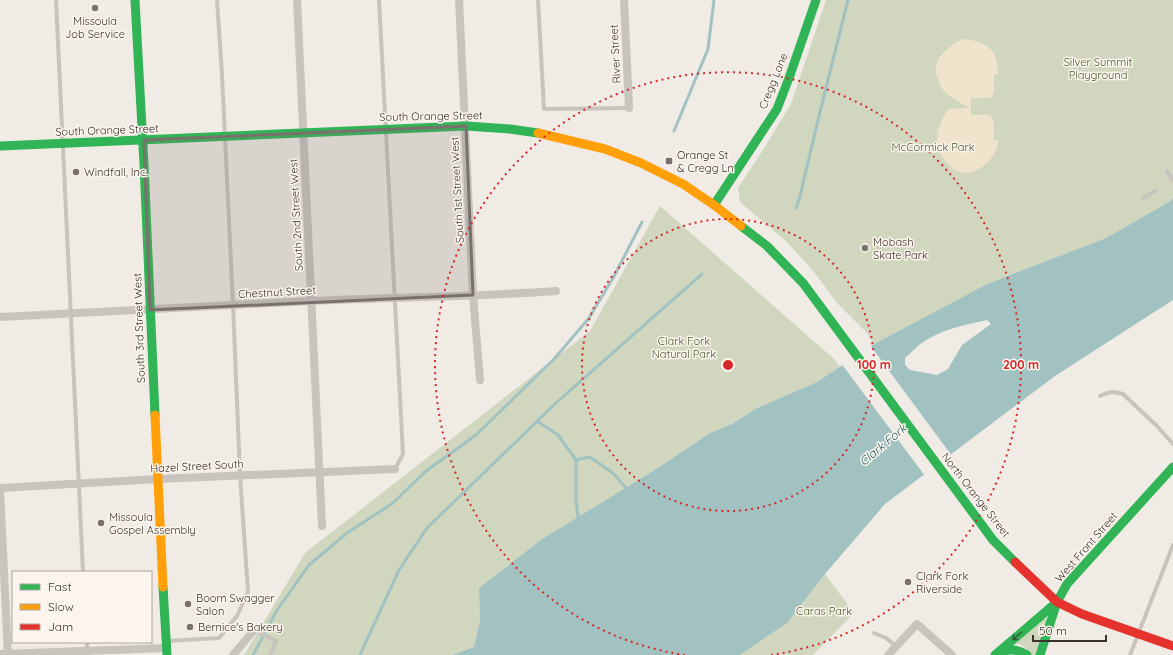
<svg xmlns="http://www.w3.org/2000/svg" width="1173" height="655" font-family="Quicksand,sans-serif">
  <rect width="100%" height="100%" fill="#f0ebe5"/>
  <!-- green -->
  <g fill="#d1d6bf">
    <path d="M 826,0 L 1173,0 L 1173,198 L 1169,202 L 1106,238 L 987,284 L 874,344 L 867,333 L 838,304 L 814,272 L 787,242 L 740,202 L 738,188 L 763,150 L 791,104 Z"/>
    <path d="M 660,206 L 834,359 L 840,367 L 817,382 L 755,409 L 732,424 L 710,433 L 653,471 L 542,539 L 479,588 L 480,620 L 474,647 L 452,655 L 244,655 L 305,553 L 590,331 Z"/>
    <path d="M 825,574 L 854,613 L 813,655 L 740,655 L 787,623 Z"/>
    <path d="M 1043,617 L 1049,621 L 1038,655 L 1031,655 L 1024,646 L 1015,643 Z"/>
  </g>
  <!-- sand -->
  <path fill="#efe3cc" d="M 963,39 C 987,42 998,48 998,74 L 994,75 L 994,92 L 991,98 L 971,98 L 971,115 L 983,115 L 983,114 L 991,116 L 994,121 L 994,140 L 998,140 C 999,158 974,179 957,171 C 952,169 948,164 945,160 C 931,143 938,126 948,109 L 970,108 C 961,103 951,98 944,91 C 941,88 939,83 938,80 C 930,60 947,47 963,39 Z"/>
  <!-- water -->
  <path fill="#a1c2c1" fill-rule="evenodd" d="M 1173,198 L 1173,300 L 1055,376 L 885,504 L 825,574 L 787,623 L 740,655 L 452,655 L 474,647 L 480,620 L 479,588 L 542,539 L 653,471 L 710,433 L 732,424 L 755,409 L 817,382 L 874,344 L 987,284 L 1106,238 L 1169,202 ZM 987,320 L 991,324 L 962,345 L 948,369 L 937,375 L 910,370 L 905,365 L 905,358 C 910,354 914,349 919,345 C 939,330 963,325 987,320 Z"/>
  <!-- pier -->
  <path fill="#f0ebe5" d="M 870,345 L 952,456 L 925,476 L 841,363 Z"/>
  <g fill="none" stroke-linecap="round" stroke-linejoin="round">
    <!-- stream -->
    <g stroke="#a1c2c1" stroke-width="3">
      <path d="M 674,131 L 708,49 L 714,0"/>
      <path d="M 796,208 L 799,200 L 819,116 L 848,0"/>
      <path d="M 537,421 L 558,435 L 576,460 L 576,501 L 578,517"/>
      <path d="M 576,460 L 590,457 L 614,474 L 626,488"/>
      <path d="M 253,655 L 277,610 L 309,565 L 347,533 L 393,503 L 426,471 L 476,435 L 555,358 L 589,318 L 613,278 L 642,222"/>
      <path d="M 360,655 L 399,570 L 427,528 L 558,401 L 702,274"/>
    </g>
    <!-- lane -->
    <g stroke="#c9c3be" stroke-width="4">
      <path d="M 56,0 L 83,572"/>
      <path d="M 379,0 L 403,454 L 395,469"/>
      <path d="M 538,0 L 544,109 L 629,108"/>
      <path d="M 1167,171 L 1172,180 L 1173,179"/>
      <path d="M 1143,198 L 1155,191"/>
      <path d="M 1100,396 L 1107,393 L 1114,392 L 1123,394 L 1157,426 L 1173,444"/>
      <path d="M 254,630 L 276,641 L 270,655"/>
      <path d="M 874,633 L 886,638 L 896,646"/>
      <path d="M 167,641 L 219,638 L 237,616 L 248,592 L 240,475 L 233,305 L 222,75 L 217,0"/>
      <path d="M 87,642 L 87,655"/>
      <path d="M 1130,655 L 1173,545"/>
    </g>
    <!-- street -->
    <g stroke="#c9c3be" stroke-width="8">
      <path d="M 297,0 L 322,526"/>
      <path d="M 459,0 L 473,295 L 480,380"/>
      <path d="M 624,0 L 629,108"/>
      <path d="M 0,317 C 104,312 207,306 311,301 C 392,297 474,297 556,291"/>
      <path d="M 0,488 L 158,479 L 395,469"/>
      <path d="M 0,490 L 8,655"/>
      <path d="M 0,654 L 167,648"/>
      <path d="M 233,655 L 254,630"/>
      <path d="M 888,655 L 917,624 L 952,655"/>
    </g>
    <!-- fast -->
    <g stroke="#30b455" stroke-width="9">
      <path d="M 135,0 L 144,164 L 155,415"/>
      <path d="M 0,146 L 466,126 L 510,129 L 538,133"/>
      <path d="M 714,205 L 777,109 L 789,78 L 816,0"/>
      <path d="M 741,226 L 767,246 L 803,283 L 993,540 L 1015,562"/>
      <path d="M 163,587 L 167,655"/>
      <path d="M 999,653 C 1009,648 1018,649 1027,655"/>
      <path d="M 995,655 L 1057,602 L 1067,584 L 1173,467"/>
      <path d="M 1040,655 L 1057,602"/>
    </g>
    <!-- slow -->
    <g stroke="#ff9f0a" stroke-width="9">
      <path d="M 538,133 L 605,149 L 641,163 L 683,184 L 714,205 L 741,226"/>
      <path d="M 155,415 L 163,587"/>
    </g>
    <!-- jam -->
    <path stroke="#e5322d" stroke-width="9" d="M 1015,562 L 1057,602 L 1082,614 L 1173,646"/>
  </g>
  <!-- one-way arrows -->
  <defs><path id="oneway-shaft" d="M-6 0H5M1.5-3L5.5 0L1.5 3" fill="none" stroke-width="1.6" stroke-linecap="round" stroke-linejoin="round"/></defs>
  <use stroke="#375e3a" href="#oneway-shaft" transform="translate(1017 636) rotate(139)"/>
  <!-- marked area -->
  <path fill="#7a716c" fill-opacity="0.2" stroke="#7a716c" stroke-width="3" stroke-linejoin="round" d="M 466,126 L 473,295 L 150,310 L 144,140 Z"/>
  <!-- distance rings -->
  <g fill="none" stroke="#d62828" stroke-width="2" stroke-dasharray="2 4">
    <circle cx="728" cy="365" r="146"/>
    <path d="M685 655A293 293 0 1 1 771 655"/>
  </g>
  <!-- markers -->
  <g fill="#7a716c" stroke="#fbf5ee" stroke-width="1.5">
    <circle cx="95" cy="8" r="4"/>
    <rect x="665" y="157" width="8" height="8" rx="2"/>
    <circle cx="76" cy="172" r="4"/>
    <circle cx="865" cy="248" r="4"/>
    <circle cx="101" cy="523" r="4"/>
    <circle cx="908" cy="582" r="4"/>
    <circle cx="188" cy="604" r="4"/>
    <circle cx="190" cy="627" r="4"/>
  </g>
  <g text-anchor="middle" stroke-width="3" stroke-linejoin="round" paint-order="stroke">
    <!-- poi labels -->
    <g font-size="11" fill="#3b302b" stroke="#fbf5ee" text-anchor="start">
      <text x="95" y="25" text-anchor="middle">Missoula<tspan x="95" dy="13">Job Service</tspan></text>
      <text x="677" y="159">Orange St<tspan x="677" dy="13">&amp; Cregg Ln</tspan></text>
      <text x="84" y="176">Windfall, Inc.</text>
      <text x="873" y="246">Mobash<tspan x="873" dy="13">Skate Park</tspan></text>
      <text x="109" y="521">Missoula<tspan x="109" dy="13">Gospel Assembly</tspan></text>
      <text x="916" y="580">Clark Fork<tspan x="916" dy="13">Riverside</tspan></text>
      <text x="196" y="602">Boom Swagger<tspan x="196" dy="13">Salon</tspan></text>
      <text x="198" y="631">Bernice's Bakery</text>
    </g>
    <!-- street labels -->
    <g font-size="11" fill="#3b302b" stroke="#fbf5ee">
      <text transform="translate(615 54) rotate(-93)" y="4">River Street</text>
      <text transform="translate(773 81) rotate(-68)" y="4">Cregg Lane</text>
      <text transform="translate(431 116) rotate(-1)" y="4">South Orange Street</text>
      <text transform="translate(107 130) rotate(-2)" y="4">South Orange Street</text>
      <text transform="translate(457 190) rotate(-93)" y="4">South 1st Street West</text>
      <text transform="translate(296 215) rotate(-93)" y="4">South 2nd Street West</text>
      <text transform="translate(277 292) rotate(-3)" y="4">Chestnut Street</text>
      <text transform="translate(139 328) rotate(-92)" y="4">South 3rd Street West</text>
      <text transform="translate(197 466) rotate(-3)" y="4">Hazel Street South</text>
      <text transform="translate(976 495) rotate(52)" y="4">North Orange Street</text>
      <text transform="translate(1086 547) rotate(-49)" y="4">West Front Street</text>
    </g>
    <!-- park labels -->
    <g font-size="11" fill="#4a5a2e" stroke="#fbf5ee">
      <text x="1098" y="66">Silver Summit<tspan x="1098" dy="13">Playground</tspan></text>
      <text x="933" y="151">McCormick Park</text>
      <text x="684" y="345">Clark Fork<tspan x="684" dy="13">Natural Park</tspan></text>
      <text x="824" y="615">Caras Park</text>
    </g>
    <!-- water labels -->
    <g font-size="12" font-style="italic" fill="#1f5a5e" stroke="#fbf5ee">
      <text transform="translate(883 445) rotate(-40)" y="4">Clark Fork</text>
    </g>
  </g>
  <circle cx="728" cy="365" r="6" fill="#d62828" stroke="#fbf5ee" stroke-width="2"/>
  <g font-size="12" text-anchor="middle" font-weight="bold" fill="#d62828" stroke="#fbf5ee" stroke-width="3" stroke-linejoin="round" paint-order="stroke">
    <text x="874" y="369">100 m</text>
    <text x="1021" y="369">200 m</text>
  </g>
  <!-- legend -->
  <rect x="12" y="571" width="140" height="72" fill="#fbf5ee" stroke="#aea6a0"/>
  <rect x="20" y="584" width="20" height="6" fill="#30b455" stroke="#aea6a0"/>
  <text x="48" y="591" font-size="12" fill="#3b302b">Fast</text>
  <rect x="20" y="604" width="20" height="6" fill="#ff9f0a" stroke="#aea6a0"/>
  <text x="48" y="611" font-size="12" fill="#3b302b">Slow</text>
  <rect x="20" y="624" width="20" height="6" fill="#e5322d" stroke="#aea6a0"/>
  <text x="48" y="631" font-size="12" fill="#3b302b">Jam</text>
  <!-- scale -->
  <path d="M1033 635v6h73v-6" fill="none" stroke="#3b302b" stroke-width="2"/>
  <text x="1039" y="635" font-size="12" fill="#3b302b" stroke="#fbf5ee" stroke-width="3" paint-order="stroke">50 m</text>
</svg>
